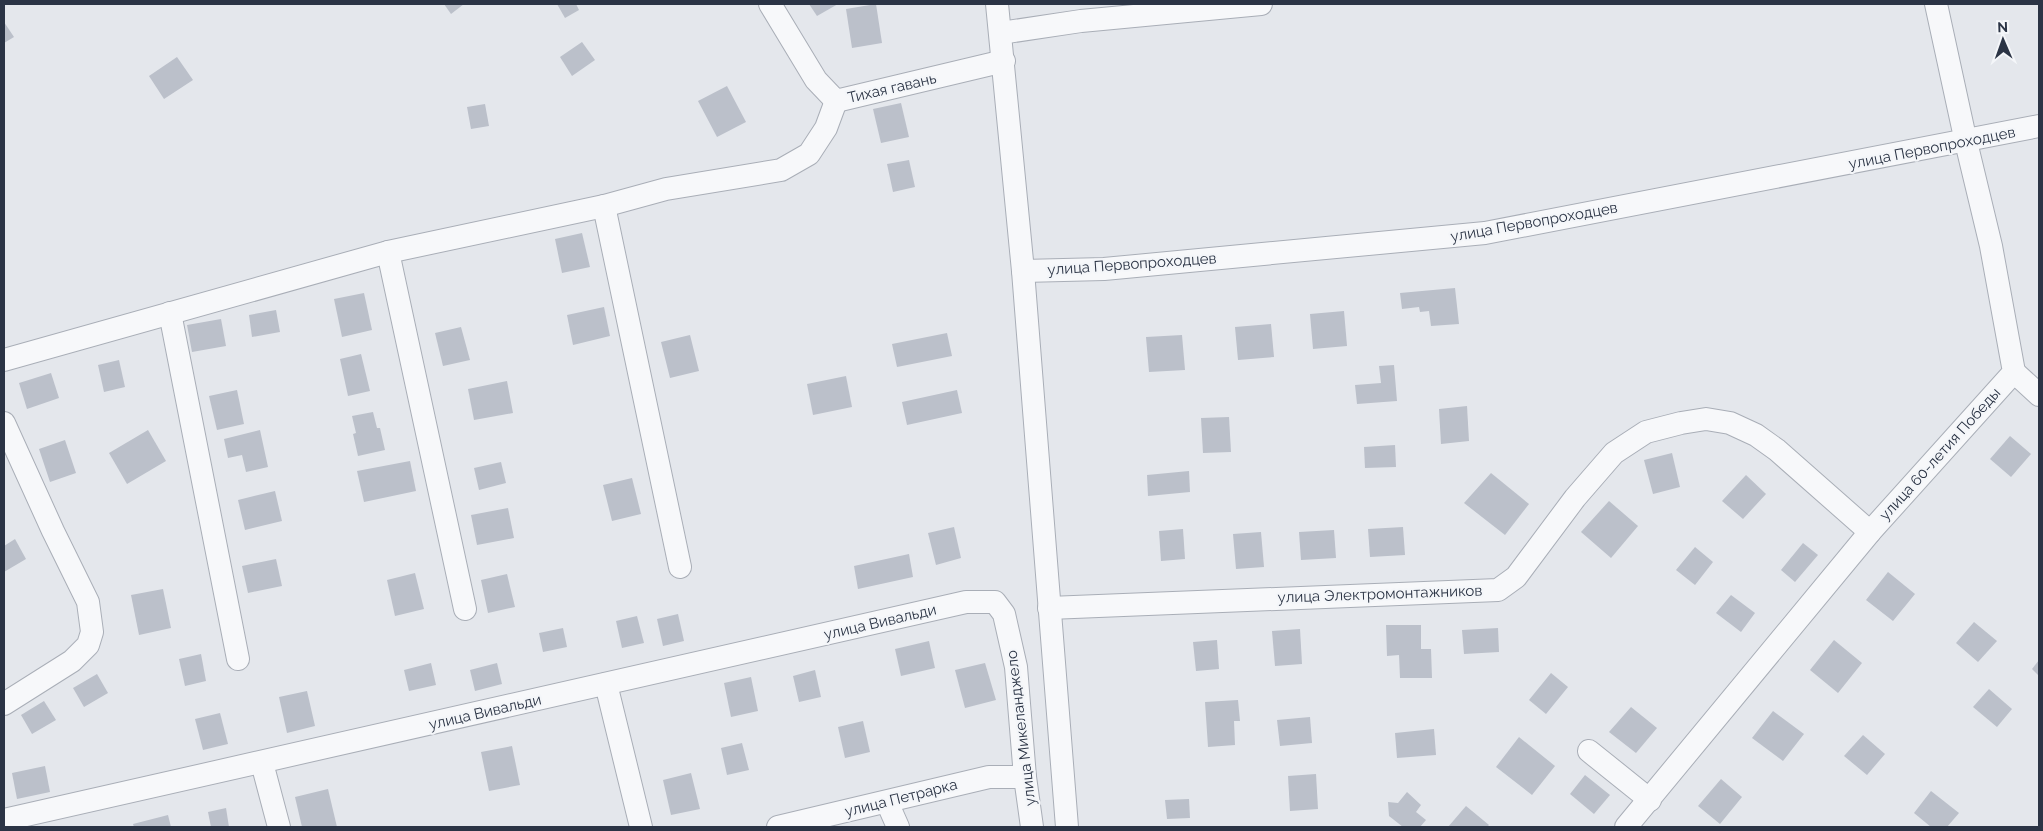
<svg xmlns="http://www.w3.org/2000/svg" width="2043" height="831" font-family="Raleway,sans-serif">
  <rect width="100%" height="100%" fill="#e4e7ec"/>
  <!-- building -->
  <g fill="#bbc0ca">
    <path d="M 444,4 L 464,4 L 451,14 Z"/>
    <path d="M 557,4 L 576,4 L 579,10 L 565,18 Z"/>
    <path d="M 809,4 L 838,4 L 817,16 Z"/>
    <path d="M 876,4 L 882,43 L 852,48 L 846,9 Z"/>
    <path d="M 4,22 L 14,37 L 4,43 Z"/>
    <path d="M 582,42 L 595,60 L 572,76 L 560,57 Z"/>
    <path d="M 177,57 L 193,80 L 164,99 L 149,76 Z"/>
    <path d="M 727,86 L 746,122 L 717,137 L 698,101 Z"/>
    <path d="M 901,103 L 909,137 L 881,143 L 873,109 Z"/>
    <path d="M 485,104 L 489,126 L 471,129 L 467,107 Z"/>
    <path d="M 909,160 L 915,187 L 893,192 L 887,164 Z"/>
    <path d="M 582,233 L 590,267 L 562,273 L 555,239 Z"/>
    <path d="M 1455,288 L 1459,324 L 1431,326 L 1429,311 L 1420,312 L 1419,307 L 1402,309 L 1400,293 Z"/>
    <path d="M 364,293 L 372,330 L 342,337 L 334,299 Z"/>
    <path d="M 604,307 L 610,336 L 573,345 L 567,315 Z"/>
    <path d="M 276,310 L 280,332 L 252,337 L 249,315 Z"/>
    <path d="M 1344,311 L 1347,346 L 1313,349 L 1310,314 Z"/>
    <path d="M 221,319 L 226,346 L 192,352 L 187,325 Z"/>
    <path d="M 1271,324 L 1274,357 L 1238,360 L 1235,327 Z"/>
    <path d="M 461,327 L 470,360 L 443,366 L 435,333 Z"/>
    <path d="M 947,333 L 952,356 L 897,367 L 892,344 Z"/>
    <path d="M 690,335 L 699,371 L 670,378 L 661,342 Z"/>
    <path d="M 1182,335 L 1185,370 L 1149,372 L 1146,337 Z"/>
    <path d="M 361,354 L 370,391 L 348,396 L 340,359 Z"/>
    <path d="M 119,360 L 125,387 L 104,392 L 98,365 Z"/>
    <path d="M 1394,365 L 1397,401 L 1357,404 L 1355,385 L 1381,383 L 1379,366 Z"/>
    <path d="M 51,373 L 59,398 L 27,409 L 19,383 Z"/>
    <path d="M 846,376 L 852,407 L 813,415 L 807,384 Z"/>
    <path d="M 507,381 L 513,413 L 474,420 L 468,389 Z"/>
    <path d="M 237,390 L 244,424 L 217,430 L 209,396 Z"/>
    <path d="M 957,390 L 962,413 L 907,425 L 902,402 Z"/>
    <path d="M 1467,406 L 1469,441 L 1441,444 L 1439,409 Z"/>
    <path d="M 373,412 L 377,428 L 380,428 L 385,450 L 358,456 L 353,434 L 356,433 L 352,416 Z"/>
    <path d="M 1229,417 L 1231,452 L 1203,453 L 1201,418 Z"/>
    <path d="M 148,430 L 166,461 L 127,484 L 109,453 Z"/>
    <path d="M 260,430 L 268,467 L 246,472 L 242,455 L 228,458 L 224,439 Z"/>
    <path d="M 2010,436 L 2031,454 L 2011,477 L 1990,459 Z"/>
    <path d="M 65,440 L 76,473 L 50,482 L 39,449 Z"/>
    <path d="M 1395,445 L 1396,467 L 1365,468 L 1364,447 Z"/>
    <path d="M 1672,453 L 1680,487 L 1653,494 L 1644,460 Z"/>
    <path d="M 410,461 L 416,491 L 364,502 L 357,471 Z"/>
    <path d="M 501,462 L 506,483 L 479,490 L 474,468 Z"/>
    <path d="M 1189,471 L 1190,492 L 1148,496 L 1147,475 Z"/>
    <path d="M 1491,473 L 1529,504 L 1505,535 L 1464,503 Z"/>
    <path d="M 1746,475 L 1766,494 L 1743,519 L 1722,501 Z"/>
    <path d="M 632,478 L 641,514 L 612,521 L 603,485 Z"/>
    <path d="M 275,491 L 282,521 L 245,530 L 238,500 Z"/>
    <path d="M 1609,501 L 1638,526 L 1611,558 L 1581,532 Z"/>
    <path d="M 508,508 L 514,538 L 477,545 L 471,515 Z"/>
    <path d="M 954,527 L 961,558 L 936,565 L 928,533 Z"/>
    <path d="M 1403,527 L 1405,555 L 1370,557 L 1368,529 Z"/>
    <path d="M 1183,529 L 1185,559 L 1161,561 L 1159,531 Z"/>
    <path d="M 1334,530 L 1336,558 L 1301,560 L 1299,532 Z"/>
    <path d="M 1261,532 L 1264,567 L 1236,569 L 1233,534 Z"/>
    <path d="M 15,539 L 26,559 L 4,572 L 4,546 Z"/>
    <path d="M 1803,543 L 1818,555 L 1795,582 L 1781,570 Z"/>
    <path d="M 1695,547 L 1713,562 L 1695,585 L 1676,570 Z"/>
    <path d="M 909,554 L 913,577 L 858,589 L 854,566 Z"/>
    <path d="M 276,559 L 282,586 L 248,593 L 242,566 Z"/>
    <path d="M 1888,572 L 1915,594 L 1893,621 L 1866,600 Z"/>
    <path d="M 415,573 L 424,609 L 395,616 L 387,580 Z"/>
    <path d="M 507,574 L 515,607 L 488,613 L 481,580 Z"/>
    <path d="M 163,589 L 171,628 L 139,635 L 131,595 Z"/>
    <path d="M 1731,595 L 1755,613 L 1741,632 L 1716,613 Z"/>
    <path d="M 678,614 L 684,641 L 663,646 L 657,619 Z"/>
    <path d="M 637,616 L 644,643 L 622,648 L 616,621 Z"/>
    <path d="M 1974,622 L 1997,641 L 1978,662 L 1956,643 Z"/>
    <path d="M 1386,625 L 1421,625 L 1421,649 L 1431,649 L 1432,678 L 1400,678 L 1399,655 L 1387,656 Z"/>
    <path d="M 563,628 L 567,647 L 543,652 L 539,633 Z"/>
    <path d="M 1498,628 L 1499,652 L 1464,654 L 1462,630 Z"/>
    <path d="M 1300,629 L 1302,664 L 1275,666 L 1272,631 Z"/>
    <path d="M 1217,640 L 1219,669 L 1196,671 L 1193,642 Z"/>
    <path d="M 1834,640 L 1862,663 L 1838,693 L 1810,670 Z"/>
    <path d="M 929,641 L 935,668 L 901,676 L 895,649 Z"/>
    <path d="M 201,654 L 206,681 L 185,686 L 179,659 Z"/>
    <path d="M 2039,660 L 2039,676 L 2032,669 Z"/>
    <path d="M 431,663 L 436,685 L 409,691 L 404,670 Z"/>
    <path d="M 497,663 L 502,684 L 475,691 L 470,670 Z"/>
    <path d="M 985,663 L 996,700 L 965,708 L 955,670 Z"/>
    <path d="M 815,670 L 821,697 L 799,702 L 793,676 Z"/>
    <path d="M 1551,673 L 1568,687 L 1546,714 L 1529,700 Z"/>
    <path d="M 97,674 L 108,693 L 84,707 L 73,688 Z"/>
    <path d="M 751,677 L 758,711 L 731,717 L 724,683 Z"/>
    <path d="M 1989,689 L 2012,709 L 1997,727 L 1973,707 Z"/>
    <path d="M 307,691 L 315,726 L 287,733 L 279,697 Z"/>
    <path d="M 1238,700 L 1240,721 L 1234,721 L 1235,745 L 1208,747 L 1205,702 Z"/>
    <path d="M 44,701 L 56,720 L 32,734 L 21,715 Z"/>
    <path d="M 1631,707 L 1657,728 L 1636,753 L 1609,732 Z"/>
    <path d="M 1773,711 L 1804,734 L 1783,761 L 1752,738 Z"/>
    <path d="M 220,713 L 228,744 L 203,750 L 195,719 Z"/>
    <path d="M 1310,717 L 1312,743 L 1280,746 L 1277,720 Z"/>
    <path d="M 863,721 L 870,752 L 845,758 L 838,727 Z"/>
    <path d="M 1434,729 L 1436,755 L 1397,758 L 1395,733 Z"/>
    <path d="M 1863,735 L 1885,754 L 1867,775 L 1844,756 Z"/>
    <path d="M 1519,737 L 1555,766 L 1532,795 L 1496,767 Z"/>
    <path d="M 742,743 L 749,770 L 727,775 L 721,748 Z"/>
    <path d="M 512,746 L 520,785 L 489,791 L 481,752 Z"/>
    <path d="M 45,766 L 50,792 L 17,799 L 12,773 Z"/>
    <path d="M 691,773 L 700,809 L 671,815 L 663,780 Z"/>
    <path d="M 1316,774 L 1318,809 L 1290,811 L 1288,776 Z"/>
    <path d="M 1585,775 L 1610,795 L 1594,814 L 1570,794 Z"/>
    <path d="M 1721,779 L 1742,797 L 1720,824 L 1698,806 Z"/>
    <path d="M 328,789 L 337,827 L 302,827 L 295,797 Z"/>
    <path d="M 1931,791 L 1959,813 L 1947,827 L 1931,827 L 1914,813 Z"/>
    <path d="M 1407,792 L 1421,805 L 1416,812 L 1426,820 L 1420,827 L 1403,827 L 1389,816 L 1388,802 L 1398,803 Z"/>
    <path d="M 1189,799 L 1190,818 L 1167,819 L 1165,800 Z"/>
    <path d="M 1466,806 L 1489,825 L 1487,827 L 1448,827 Z"/>
    <path d="M 226,808 L 229,827 L 211,827 L 208,812 Z"/>
    <path d="M 168,815 L 171,827 L 134,827 L 133,824 Z"/>
  </g>
  <g fill="none" stroke-linecap="round" stroke-linejoin="round">
    <!-- minor casing -->
    <g stroke="#a9aeb7" stroke-width="24">
      <g id="minor">
        <path d="M 770,4 L 816,80 L 836,101 L 1004,61"/>
        <path d="M 997,4 L 1023,271 L 1067,827"/>
        <path d="M 1001,33 L 1081,21 L 1261,4"/>
        <path d="M 604,206 L 680,567"/>
        <path d="M 388,252 L 465,609"/>
        <path d="M 1023,271 L 1104,269 L 1485,233 L 2039,126"/>
        <path d="M 170,313 L 238,659"/>
        <path d="M 4,360 L 388,252 L 604,206 L 666,189 L 781,170 L 809,154 L 826,128 L 836,101"/>
        <path d="M 2014,372 L 2039,395"/>
        <path d="M 4,423 L 53,531 L 88,602 L 92,632 L 88,645 L 72,661 L 4,704"/>
        <path d="M 1049,608 L 1498,590 L 1516,577 L 1575,498 L 1614,453 L 1646,432 L 1681,423 L 1706,419 L 1730,423 L 1756,435 L 1777,450 L 1870,532"/>
        <path d="M 606,684 L 641,827"/>
        <path d="M 1589,751 L 1650,800"/>
        <path d="M 262,763 L 279,827"/>
        <path d="M 887,802 L 898,827"/>
        <path d="M 4,820 L 966,602 L 995,602 L 1004,614 L 1016,667 L 1025,777 L 1032,827"/>
        <path d="M 778,827 L 989,777 L 1025,777"/>
        <path d="M 1626,827 L 1870,532 L 2014,372 L 1991,246 L 1966,142 L 1936,4"/>
      </g>
    </g>
    <!-- minor -->
    <use href="#minor" stroke="#f7f8fa" stroke-width="22"/>
  </g>
  <g text-anchor="middle" stroke-width="4.5" stroke-linejoin="round" paint-order="stroke">
    <!-- street labels -->
    <g font-size="15" fill="#2b3445" stroke="#f4f6f9">
      <text transform="translate(892 88) rotate(-13)" y="5">Тихая гавань</text>
      <text transform="translate(1932 148) rotate(-11)" y="5">улица Первопроходцев</text>
      <text transform="translate(1534 222) rotate(-10)" y="5">улица Первопроходцев</text>
      <text transform="translate(1132 264) rotate(-4)" y="5">улица Первопроходцев</text>
      <text transform="translate(1940 454) rotate(-48)" y="5">улица 60-летия Победы</text>
      <text transform="translate(1380 594) rotate(-2)" y="5">улица Электромонтажников</text>
      <text transform="translate(880 622) rotate(-13)" y="5">улица Вивальди</text>
      <text transform="translate(485 712) rotate(-13)" y="5">улица Вивальди</text>
      <text transform="translate(1021 728) rotate(-97)" y="5">улица Микеланджело</text>
      <text transform="translate(901 798) rotate(-14)" y="5">улица Петрарка</text>
    </g>
  </g>
  <!-- border -->
  <rect width="2043" height="831" fill="none" stroke="#2b3445" stroke-width="10"/>
  <!-- north arrow -->
  <g transform="translate(2003 40) rotate(358)" stroke="#f4f6f9" stroke-width="4" paint-order="stroke">
  <path d="M0-4L9 19L0 12L-9 19Z" fill="#2b3445"/>
  <text y="-8" font-size="14" font-weight="bold" text-anchor="middle" fill="#2b3445">N</text>
  </g>
</svg>
